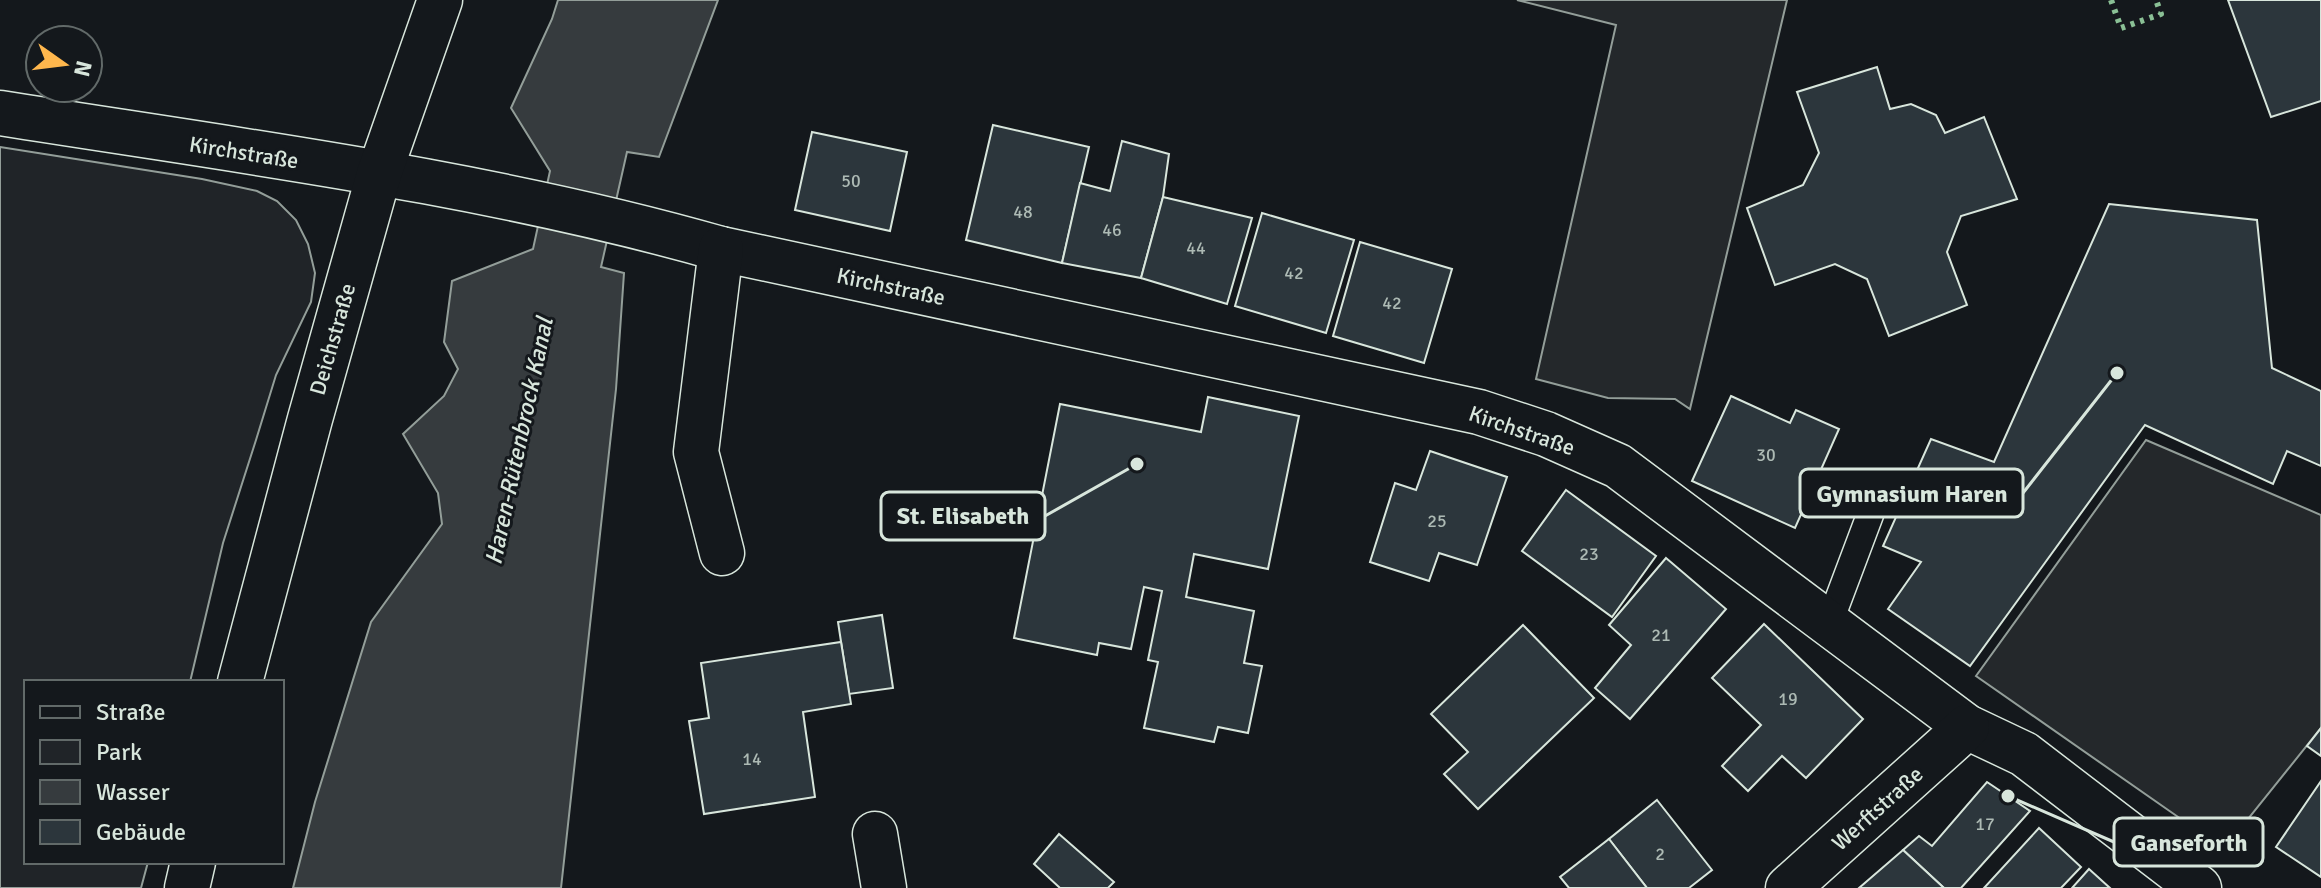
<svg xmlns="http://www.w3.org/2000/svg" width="2321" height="888" font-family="Signika,sans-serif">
  <rect width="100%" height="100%" fill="#14181c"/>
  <!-- green -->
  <path fill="#202428" stroke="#939e99" stroke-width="2" d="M 0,147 L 202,179 L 257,191 L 277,201 L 296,220 L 308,244 L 315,273 L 311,302 L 276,375 L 256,440 L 223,543 L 190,682 L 26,682 L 26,862 L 148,862 L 141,888 L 0,888 Z"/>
  <!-- parking -->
  <g fill="#24282b" stroke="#939e99" stroke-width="2">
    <path d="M 1517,0 L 1787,0 L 1690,409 L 1675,399 L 1608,398 L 1536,379 L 1616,25 Z"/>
    <path d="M 2146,440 L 2321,515 L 2321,728 L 2224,849 L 1976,676 Z"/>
  </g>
  <!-- water -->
  <path fill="#363b3e" stroke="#939e99" stroke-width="2" d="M 558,0 L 718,0 L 659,157 L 627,152 L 601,267 L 624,273 L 616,389 L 561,888 L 293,888 L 315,802 L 371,622 L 442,524 L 438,493 L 403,434 L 444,396 L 458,369 L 444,342 L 452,281 L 533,249 L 550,171 L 511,108 L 552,19 Z"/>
  <!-- building -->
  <g fill="#2c363c" stroke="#d8e6dc" stroke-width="2">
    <path d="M 2228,0 L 2321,0 L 2321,101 L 2271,117 Z"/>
    <path d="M 1877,67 L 1890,109 L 1911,104 L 1936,115 L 1945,133 L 1984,117 L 2017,199 L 1961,216 L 1947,252 L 1967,305 L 1889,336 L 1867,279 L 1835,264 L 1775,285 L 1747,208 L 1803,185 L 1819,153 L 1797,92 Z"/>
    <path d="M 993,125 L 1089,147 L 1062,263 L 966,240 Z"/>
    <path d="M 812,132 L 907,152 L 890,231 L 795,210 Z"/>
    <path d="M 1122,141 L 1169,154 L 1163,197 L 1141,278 L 1062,263 L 1080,183 L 1110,191 Z"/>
    <path d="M 1163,197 L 1252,218 L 1227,304 L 1141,278 Z"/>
    <path d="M 2109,204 L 2257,220 L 2272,368 L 2321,391 L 2321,466 L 2287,451 L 2273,484 L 2145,425 L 1970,666 L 1888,609 L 1921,562 L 1883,546 L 1931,439 L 1994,462 Z"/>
    <path d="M 1262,213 L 1354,240 L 1326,333 L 1235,306 Z"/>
    <path d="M 1360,242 L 1452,269 L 1424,363 L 1333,336 Z"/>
    <path d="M 1731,396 L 1790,423 L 1796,410 L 1839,429 L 1795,528 L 1692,481 Z"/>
    <path d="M 1208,397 L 1299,416 L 1268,569 L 1194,554 L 1186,597 L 1254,611 L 1244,663 L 1262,666 L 1248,733 L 1218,727 L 1214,742 L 1144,728 L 1158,662 L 1148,660 L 1162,591 L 1144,587 L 1131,649 L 1099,643 L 1097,655 L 1014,638 L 1060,404 L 1201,432 Z"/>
    <path d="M 1430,451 L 1507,477 L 1477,565 L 1439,553 L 1429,581 L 1370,562 L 1395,483 L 1416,490 Z"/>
    <path d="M 1566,490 L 1656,556 L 1612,617 L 1522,551 Z"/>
    <path d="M 1666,558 L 1726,609 L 1630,719 L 1595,688 L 1631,645 L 1609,625 Z"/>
    <path d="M 882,615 L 893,688 L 849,694 L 838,622 Z"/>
    <path d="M 1764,624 L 1863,719 L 1806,778 L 1782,756 L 1748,791 L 1722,766 L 1761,725 L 1712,678 Z"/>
    <path d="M 1523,625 L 1594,698 L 1478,809 L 1444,774 L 1468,752 L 1431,714 Z"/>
    <path d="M 841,642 L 851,704 L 803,712 L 815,797 L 704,814 L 689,721 L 709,718 L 701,663 Z"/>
    <path d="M 2321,728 L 2321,756 L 2307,746 Z"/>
    <path d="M 2321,781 L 2321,877 L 2276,847 Z"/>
    <path d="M 1987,782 L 2030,811 L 1961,888 L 1944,888 L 1903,850 L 1919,836 L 1932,846 Z"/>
    <path d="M 1657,800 L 1712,870 L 1689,888 L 1647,888 L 1609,839 Z"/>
    <path d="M 2039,828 L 2081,867 L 2061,888 L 1984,888 Z"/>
    <path d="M 1059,834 L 1114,882 L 1108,888 L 1060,888 L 1034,864 Z"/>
    <path d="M 1609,839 L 1647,888 L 1569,888 L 1560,877 Z"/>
    <path d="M 1903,850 L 1944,888 L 1859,888 Z"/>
    <path d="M 2089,869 L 2110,888 L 2072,888 Z"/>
  </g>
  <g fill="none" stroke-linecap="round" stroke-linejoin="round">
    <!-- lane casing -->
    <g stroke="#d8e6dc" stroke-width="29">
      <path id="lane" d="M 1829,624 L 1870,515"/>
    </g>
    <!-- street casing -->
    <g stroke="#d8e6dc" stroke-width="47">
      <g id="street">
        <path d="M 0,113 C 240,151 487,182 721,249 L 1479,412 L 1546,434 L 1618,466 L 1967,727 L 2024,754 L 2199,888"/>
        <path d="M 721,249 L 696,452 L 722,553"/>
        <path d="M 240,682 L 310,419 L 379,174 L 440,0"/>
        <path d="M 875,834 L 884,888"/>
        <path d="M 187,888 L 193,862"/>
        <path d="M 1788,888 L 1967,727"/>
      </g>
    </g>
    <!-- lane -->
    <use href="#lane" stroke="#14181c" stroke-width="26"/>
    <!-- street -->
    <use href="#street" stroke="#14181c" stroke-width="44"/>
    <!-- hedge -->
    <path stroke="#8ac095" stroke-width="6" stroke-dasharray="4 6" stroke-linecap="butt" d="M 2111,0 L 2121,28 L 2161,14 L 2156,0"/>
  </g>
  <g text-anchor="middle" stroke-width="6" stroke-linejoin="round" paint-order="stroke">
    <!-- number labels -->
    <g font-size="18" fill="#adbab4">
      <text x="851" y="187">50</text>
      <text x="1023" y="218">48</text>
      <text x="1112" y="236">46</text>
      <text x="1196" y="254">44</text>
      <text x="1294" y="279">42</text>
      <text x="1392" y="309">42</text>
      <text x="1766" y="461">30</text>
      <text x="1437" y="527">25</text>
      <text x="1589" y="560">23</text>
      <text x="1661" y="641">21</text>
      <text x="1788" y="705">19</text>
      <text x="752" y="765">14</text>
      <text x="1985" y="830">17</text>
      <text x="1660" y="860">2</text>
    </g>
    <!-- street labels -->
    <g font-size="22" fill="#d8e6dc" stroke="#14181c">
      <text transform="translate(244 152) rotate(9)" y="8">Kirchstraße</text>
      <text transform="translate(891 286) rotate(12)" y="8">Kirchstraße</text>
      <text transform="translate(332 339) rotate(-74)" y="8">Deichstraße</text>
      <text transform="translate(1522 430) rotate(19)" y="8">Kirchstraße</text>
      <text transform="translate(1877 808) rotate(-42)" y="8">Werftstraße</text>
    </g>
    <!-- water labels -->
    <g font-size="24" font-style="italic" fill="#d8e6dc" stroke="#14181c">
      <text transform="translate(519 441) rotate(-78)" y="8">Haren-Rütenbrock Kanal</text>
    </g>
  </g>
  <!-- callouts -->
  <path fill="none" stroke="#d8e6dc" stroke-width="3" d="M2117 373L2023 493M1137 464L1045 516M2008 796L2114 842"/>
  <g fill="#d8e6dc" stroke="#14181c" stroke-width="3">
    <circle cx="2117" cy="373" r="8"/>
    <circle cx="1137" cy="464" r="8"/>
    <circle cx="2008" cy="796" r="8"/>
  </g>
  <g fill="#14181c" stroke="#d8e6dc" stroke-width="3">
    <rect x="1800" y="469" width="223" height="48" rx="8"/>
    <rect x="881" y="492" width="164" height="48" rx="8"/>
    <rect x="2114" y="818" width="149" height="48" rx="8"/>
  </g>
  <g font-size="24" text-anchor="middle" font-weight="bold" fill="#d8e6dc">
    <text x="1912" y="502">Gymnasium Haren</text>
    <text x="963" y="524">St. Elisabeth</text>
    <text x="2189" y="851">Ganseforth</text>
  </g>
  <!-- legend -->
  <rect x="24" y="680" width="260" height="184" fill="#14181c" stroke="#626a69" stroke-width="2"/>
  <rect x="40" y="706" width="40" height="12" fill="#14181c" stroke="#626a69" stroke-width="2"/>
  <text x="96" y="720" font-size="24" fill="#d8e6dc">Straße</text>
  <rect x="40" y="740" width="40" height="24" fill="#202428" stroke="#626a69" stroke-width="2"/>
  <text x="96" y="760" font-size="24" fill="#d8e6dc">Park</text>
  <rect x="40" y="780" width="40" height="24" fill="#363b3e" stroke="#626a69" stroke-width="2"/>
  <text x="96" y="800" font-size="24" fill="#d8e6dc">Wasser</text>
  <rect x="40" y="820" width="40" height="24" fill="#2c363c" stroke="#626a69" stroke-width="2"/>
  <text x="96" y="840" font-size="24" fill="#d8e6dc">Gebäude</text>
  <!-- north arrow -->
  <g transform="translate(64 64) rotate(104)"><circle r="38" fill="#14181c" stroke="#626a69" stroke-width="2"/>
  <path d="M0-6L14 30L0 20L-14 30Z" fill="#ffb74d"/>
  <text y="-12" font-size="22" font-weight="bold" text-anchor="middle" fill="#d8e6dc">N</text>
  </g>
</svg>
